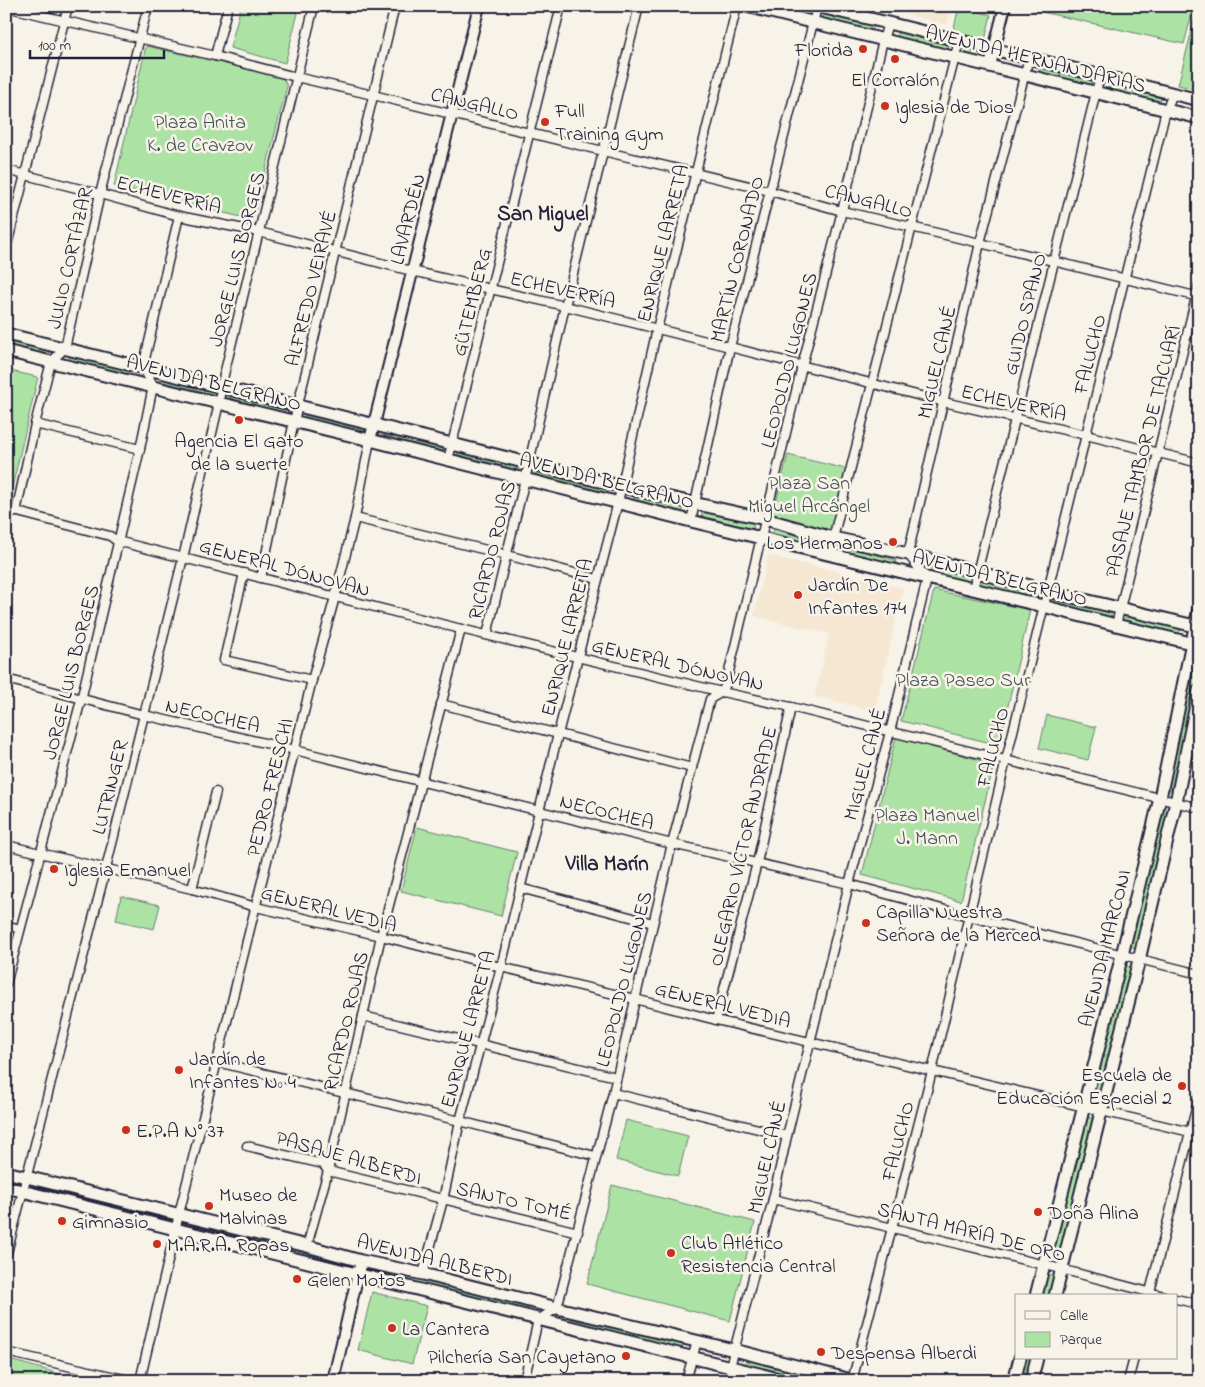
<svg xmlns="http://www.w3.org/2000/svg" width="1205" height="1387" font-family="'Indie Flower',sans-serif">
  <rect width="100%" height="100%" fill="#f7f3e8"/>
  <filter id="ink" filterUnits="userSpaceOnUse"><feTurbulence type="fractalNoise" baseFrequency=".02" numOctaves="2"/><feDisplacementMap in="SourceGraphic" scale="10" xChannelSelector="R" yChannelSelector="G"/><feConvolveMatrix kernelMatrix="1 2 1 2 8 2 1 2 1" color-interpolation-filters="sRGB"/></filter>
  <g filter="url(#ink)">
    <!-- built -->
    <g fill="#f5e7d2">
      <path d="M 874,6 L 952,6 L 947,25 Z"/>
      <path d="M 768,555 L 903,588 L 875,711 L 815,696 L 829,634 L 754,616 Z"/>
    </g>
    <!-- green -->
    <g fill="#ace2a4" stroke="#678270">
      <path d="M 241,6 L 274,6 L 298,13 L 285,63 L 230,48 Z"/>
      <path d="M 769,6 L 793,6 L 810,10 L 809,16 Z"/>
      <path d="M 959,6 L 991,15 L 985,40 L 953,32 Z"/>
      <path d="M 1034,6 L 1194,6 L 1184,44 L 1033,10 Z"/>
      <path d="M 1198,6 L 1199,6 L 1199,90 L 1178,85 Z"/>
      <path d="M 823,13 L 874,25 L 872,31 L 821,19 Z"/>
      <path d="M 898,32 L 949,44 L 948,50 L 897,38 Z"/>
      <path d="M 146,46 L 282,76 L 287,86 L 253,220 L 114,186 Z"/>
      <path d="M 968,48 L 984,53 L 982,58 L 966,54 Z"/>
      <path d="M 1040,68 L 1092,81 L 1090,87 L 1039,74 Z"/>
      <path d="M 1110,84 L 1161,98 L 1159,104 L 1108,90 Z"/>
      <path d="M 6,339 L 50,351 L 49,357 L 6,346 Z"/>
      <path d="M 71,354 L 129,368 L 128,375 L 69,360 Z"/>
      <path d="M 6,370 L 38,377 L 11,492 L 6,490 Z"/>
      <path d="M 161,377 L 215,391 L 214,397 L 159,384 Z"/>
      <path d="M 231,395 L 289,410 L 287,416 L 229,401 Z"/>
      <path d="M 306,414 L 365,428 L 363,435 L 305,420 Z"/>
      <path d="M 385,432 L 443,447 L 442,453 L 384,439 Z"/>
      <path d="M 459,450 L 517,465 L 516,472 L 457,457 Z"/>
      <path d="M 788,455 L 846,469 L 831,532 L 772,517 Z"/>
      <path d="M 537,471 L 609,488 L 608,494 L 536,477 L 535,475 Z"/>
      <path d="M 636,495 L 683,507 L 683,511 L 681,512 L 634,501 L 634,496 Z"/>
      <path d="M 703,512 L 754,523 L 753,529 L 702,517 Z"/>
      <path d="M 774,529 L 825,542 L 824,548 L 772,534 Z"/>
      <path d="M 837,545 L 896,560 L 895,567 L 835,552 Z"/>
      <path d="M 932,566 L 972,576 L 970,584 L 931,574 Z"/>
      <path d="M 981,577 L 1040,592 L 1038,599 L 979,585 Z"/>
      <path d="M 934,590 L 1030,610 L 999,745 L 901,721 Z"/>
      <path d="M 1052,596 L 1112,611 L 1110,618 L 1050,604 Z"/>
      <path d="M 1121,613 L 1181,628 L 1179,634 L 1120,620 Z"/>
      <path d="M 1196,652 L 1199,653 L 1199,679 L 1175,791 L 1166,789 Z"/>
      <path d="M 1047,715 L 1096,727 L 1088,760 L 1039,748 Z"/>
      <path d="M 896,737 L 994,764 L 961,901 L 862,875 Z"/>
      <path d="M 1163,809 L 1169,811 L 1136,948 L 1129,946 Z"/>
      <path d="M 417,827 L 517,852 L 501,916 L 401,891 Z"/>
      <path d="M 121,896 L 160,905 L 154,929 L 116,920 Z"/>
      <path d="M 1124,965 L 1131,967 L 1099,1099 L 1092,1097 Z"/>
      <path d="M 1088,1117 L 1095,1119 L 1060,1254 L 1052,1252 Z"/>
      <path d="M 626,1120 L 688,1136 L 678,1176 L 616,1160 Z"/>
      <path d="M 612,1185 L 755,1222 L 730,1321 L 587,1284 Z"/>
      <path d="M 37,1186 L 168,1219 L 166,1224 L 35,1191 Z"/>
      <path d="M 192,1222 L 346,1261 L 344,1266 L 191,1228 Z"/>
      <path d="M 374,1268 L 528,1306 L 526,1312 L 372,1273 Z"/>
      <path d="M 1048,1274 L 1054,1276 L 1049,1296 L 1043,1296 Z"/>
      <path d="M 372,1292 L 427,1306 L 412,1364 L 358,1350 Z"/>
      <path d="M 571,1317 L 683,1344 L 682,1350 L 570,1323 Z"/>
      <path d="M 747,1358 L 835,1381 L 811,1381 L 746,1364 Z"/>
      <path d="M 1025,1358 L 1032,1358 L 1026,1381 L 1019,1381 Z"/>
      <path d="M 6,1359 L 79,1379 L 78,1381 L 6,1381 Z"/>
    </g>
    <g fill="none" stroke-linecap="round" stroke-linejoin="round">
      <!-- minor casing -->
      <g stroke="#22223b" stroke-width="11">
        <g id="minor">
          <path d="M 6,7 L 215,56 L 296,77 L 373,95 L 603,151 L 770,191 L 842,211 L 980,243 L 1199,297"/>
          <path d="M 215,56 L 228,6"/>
          <path d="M 6,170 L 100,194 L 179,216 L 259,232 L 412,271 L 565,306 L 730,347 L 944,402 L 1086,435 L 1199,463"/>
          <path d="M 6,249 L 68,6"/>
          <path d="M 35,424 L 140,449"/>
          <path d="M 448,460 L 561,6"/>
          <path d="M 6,509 L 110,536 L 117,541 L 461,629 L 722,692 L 791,707 L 1199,808"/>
          <path d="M 16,512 L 35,424 L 51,362 L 65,348 L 100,194 L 148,6"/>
          <path d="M 355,518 L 507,555 L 597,579"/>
          <path d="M 691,521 L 730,347 L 817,7"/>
          <path d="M 829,554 L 959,41"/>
          <path d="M 244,573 L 224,660 L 312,680"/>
          <path d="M 261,578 L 294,421 L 395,6"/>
          <path d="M 973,589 L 1100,76"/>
          <path d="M 1116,625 L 1199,285"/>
          <path d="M 487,635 L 529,463 L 565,306 L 639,6"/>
          <path d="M 6,679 L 144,715 L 295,750 L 672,844 L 849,884 L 968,916 L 1199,974"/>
          <path d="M 441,704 L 692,768"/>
          <path d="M 6,845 L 192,889 L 256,907 L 381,936 L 501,967 L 635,999 L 716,1020 L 1199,1134"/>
          <path d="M 520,888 L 653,923"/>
          <path d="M 192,889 L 216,792"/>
          <path d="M 6,925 L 20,929"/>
          <path d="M 6,984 L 81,700 L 140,449 L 153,386 L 143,367 L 179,216"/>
          <path d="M 363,1016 L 616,1077"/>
          <path d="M 716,1020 L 757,863 L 791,707"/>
          <path d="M 217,1062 L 460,1121 L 595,1156"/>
          <path d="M 613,1093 L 787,1136"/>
          <path d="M 247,1146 L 323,1164 L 328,1171 L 578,1232"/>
          <path d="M 773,1199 L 1053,1267 L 1164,1296"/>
          <path d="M 307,1246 L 328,1171 L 381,936 L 461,629"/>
          <path d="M 6,1257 L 106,868 L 183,558 L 219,403 L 221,387 L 314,6"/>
          <path d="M 423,1274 L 443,1200 L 460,1121 L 501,967 L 558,734 L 618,502 L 657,329 L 737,6"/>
          <path d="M 1149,1296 L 1199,1097"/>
          <path d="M 1176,1299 L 1199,1304"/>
          <path d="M 6,1352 L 133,1381"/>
          <path d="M 730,1367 L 773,1199 L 787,1136 L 849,884 L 890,732 L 927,579 L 908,554 L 980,243 L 1029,58"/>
          <path d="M 140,1381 L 179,1214 L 312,680 L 335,597 L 355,518 L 370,440"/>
          <path d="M 524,1381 L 538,1320 L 557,1308 L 613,1093 L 672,844 L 710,699 L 722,692 L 726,684 L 802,366 L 842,211 L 883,40 L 888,23"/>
          <path d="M 686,1381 L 697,1341"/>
          <path d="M 852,1381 L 892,1228 L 932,1071 L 1006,760 L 1166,110 L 1173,94"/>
          <path d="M 1128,1381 L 1134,1358"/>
        </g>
      </g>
      <!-- tertiary casing -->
      <g stroke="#22223b" stroke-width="14">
        <g id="tertiary">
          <path d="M 990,66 L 1005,6"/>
          <path d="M 370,440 L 479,6"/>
          <path d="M 333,1381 L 361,1261"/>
        </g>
      </g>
      <!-- secondary casing -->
      <g stroke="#22223b" stroke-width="15">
        <g id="secondary">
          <path d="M 747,6 L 1199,118"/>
          <path d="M 816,6 L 888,23 L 1199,100"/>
          <path d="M 6,334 L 452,444 L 639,491 L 765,519 L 833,538 L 908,554 L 1068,596 L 1199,627"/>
          <path d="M 6,351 L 370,440 L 691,521 L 1043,606 L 1116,625 L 1199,645"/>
          <path d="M 6,1172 L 307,1246 L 361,1261 L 423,1274 L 557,1308 L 734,1350 L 855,1381"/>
          <path d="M 6,1187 L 787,1381"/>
          <path d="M 1036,1296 L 1122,955 L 1160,798 L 1199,608"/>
          <path d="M 1055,1296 L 1139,960 L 1176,802 L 1199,690"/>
          <path d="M 1014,1381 L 1020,1358"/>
          <path d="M 1031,1381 L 1037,1358"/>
        </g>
      </g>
      <!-- minor -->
      <use href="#minor" stroke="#f7f3e8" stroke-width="8"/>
      <!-- tertiary -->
      <use href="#tertiary" stroke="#f7f3e8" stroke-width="10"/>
      <!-- secondary -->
      <use href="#secondary" stroke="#f7f3e8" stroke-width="11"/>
    </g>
  </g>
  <!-- markers -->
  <g fill="#c8321e" stroke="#f7f3e8" stroke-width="2">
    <circle cx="863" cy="49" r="5"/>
    <circle cx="895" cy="59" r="5"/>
    <circle cx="885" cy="106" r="5"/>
    <circle cx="545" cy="122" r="5"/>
    <circle cx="239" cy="420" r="5"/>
    <circle cx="893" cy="542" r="5"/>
    <circle cx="798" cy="595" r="5"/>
    <circle cx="54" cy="869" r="5"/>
    <circle cx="866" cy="923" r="5"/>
    <circle cx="179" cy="1070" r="5"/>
    <circle cx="1182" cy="1086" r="5"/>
    <circle cx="126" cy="1130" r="5"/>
    <circle cx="209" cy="1206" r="5"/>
    <circle cx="1038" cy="1212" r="5"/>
    <circle cx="62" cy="1221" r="5"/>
    <circle cx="157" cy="1244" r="5"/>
    <circle cx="671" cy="1253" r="5"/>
    <circle cx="297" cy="1279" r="5"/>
    <circle cx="392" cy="1328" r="5"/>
    <circle cx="821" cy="1352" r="5"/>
    <circle cx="626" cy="1356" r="5"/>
  </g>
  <g text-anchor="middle" stroke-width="5" stroke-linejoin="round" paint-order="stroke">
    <!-- poi labels -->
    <g font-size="20" fill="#22223b" stroke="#f7f3e8" text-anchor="start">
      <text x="853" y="56" text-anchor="end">Florida</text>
      <text x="895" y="86" text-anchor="middle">El Corralón</text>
      <text x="895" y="113">Iglesia de Dios</text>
      <text x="555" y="117">Full<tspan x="555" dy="23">Training Gym</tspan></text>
      <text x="239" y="447" text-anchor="middle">Agencia El Gato<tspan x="239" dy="23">de la suerte</tspan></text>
      <text x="883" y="549" text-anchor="end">Los Hermanos</text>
      <text x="808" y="591">Jardín De<tspan x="808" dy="23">Infantes 174</tspan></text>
      <text x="64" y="876">Iglesia Emanuel</text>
      <text x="876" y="918">Capilla Nuestra<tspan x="876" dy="23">Señora de la Merced</tspan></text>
      <text x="189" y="1065">Jardín de<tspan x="189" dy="23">Infantes Nº 4</tspan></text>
      <text x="1172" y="1081" text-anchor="end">Escuela de<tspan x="1172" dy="23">Educación Especial 2</tspan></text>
      <text x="136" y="1137">E.P.A N° 37</text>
      <text x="219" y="1201">Museo de<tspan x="219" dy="23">Malvinas</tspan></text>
      <text x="1048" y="1219">Doña Alina</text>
      <text x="72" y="1228">Gimnasio</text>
      <text x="681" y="1249">Club Atlético<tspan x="681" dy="23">Resistencia Central</tspan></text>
      <text x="167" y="1251">M.A.R.A. Ropas</text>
      <text x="307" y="1286">Gelen Motos</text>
      <text x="402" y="1335">La Cantera</text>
      <text x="831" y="1359">Despensa Alberdi</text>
      <text x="616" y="1363" text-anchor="end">Pilchería San Cayetano</text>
    </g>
    <!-- street labels -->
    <g font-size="20" fill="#22223b" stroke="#f7f3e8">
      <text transform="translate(1036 58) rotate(14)" y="7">AVENIDA HERNANDARIAS</text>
      <text transform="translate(475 103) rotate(13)" y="7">CANGALLO</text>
      <text transform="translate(169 194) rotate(14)" y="7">ECHEVERRÍA</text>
      <text transform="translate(869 200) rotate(14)" y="7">CANGALLO</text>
      <text transform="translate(407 219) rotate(-76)" y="7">LAVARDÉN</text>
      <text transform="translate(662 243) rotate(-76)" y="7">ENRIQUE LARRETA</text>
      <text transform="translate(69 258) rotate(-77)" y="7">JULIO CORTÁZAR</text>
      <text transform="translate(236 259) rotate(-76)" y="7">JORGE LUIS BORGES</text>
      <text transform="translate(736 259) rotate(-76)" y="7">MARTÍN CORONADO</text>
      <text transform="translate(310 288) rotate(-76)" y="7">ALFREDO VEIRAVÉ</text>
      <text transform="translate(563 289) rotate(13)" y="7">ECHEVERRÍA</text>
      <text transform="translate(471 302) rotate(-76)" y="7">GÜTEMBERG</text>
      <text transform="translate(1024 314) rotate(-76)" y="7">GUIDO SPANO</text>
      <text transform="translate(1089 354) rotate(-76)" y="7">FALUCHO</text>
      <text transform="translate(788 360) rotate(-76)" y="7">LEOPOLDO LUGONES</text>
      <text transform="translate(936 362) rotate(-77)" y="7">MIGUEL CANÉ</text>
      <text transform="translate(214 382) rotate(14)" y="7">AVENIDA BELGRANO</text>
      <text transform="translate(1014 402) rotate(13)" y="7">ECHEVERRÍA</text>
      <text transform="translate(1142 451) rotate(-76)" y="7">PASAJE TAMBOR DE TACUARÍ</text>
      <text transform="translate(607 480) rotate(14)" y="7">AVENIDA BELGRANO</text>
      <text transform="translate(491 550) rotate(-76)" y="7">RICARDO ROJAS</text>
      <text transform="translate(285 567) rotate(15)" y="7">GENERAL DÓNOVAN</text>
      <text transform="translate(1000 577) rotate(14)" y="7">AVENIDA BELGRANO</text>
      <text transform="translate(566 637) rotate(-76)" y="7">ENRIQUE LARRETA</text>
      <text transform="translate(678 664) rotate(13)" y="7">GENERAL DÓNOVAN</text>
      <text transform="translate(70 672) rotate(-76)" y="7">JORGE LUIS BORGES</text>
      <text transform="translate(213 715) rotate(13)" y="7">NECOCHEA</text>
      <text transform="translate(992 747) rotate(-76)" y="7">FALUCHO</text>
      <text transform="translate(864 764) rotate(-75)" y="7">MIGUEL CANÉ</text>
      <text transform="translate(109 787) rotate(-76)" y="7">LUTRINGER</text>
      <text transform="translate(269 787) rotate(-76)" y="7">PEDRO FRESCHI</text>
      <text transform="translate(607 811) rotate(14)" y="7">NECOCHEA</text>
      <text transform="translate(742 846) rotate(-77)" y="7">OLEGARIO VÍCTOR ANDRADE</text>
      <text transform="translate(329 908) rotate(14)" y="7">GENERAL VEDIA</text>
      <text transform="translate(1104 948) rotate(-76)" y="7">AVENIDA MARCONI</text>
      <text transform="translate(623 979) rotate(-76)" y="7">LEOPOLDO LUGONES</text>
      <text transform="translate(723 1004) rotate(14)" y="7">GENERAL VEDIA</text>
      <text transform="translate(345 1021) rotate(-77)" y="7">RICARDO ROJAS</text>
      <text transform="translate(467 1029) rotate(-75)" y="7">ENRIQUE LARRETA</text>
      <text transform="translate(897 1141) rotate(-76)" y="7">FALUCHO</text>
      <text transform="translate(349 1157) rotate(16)" y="7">PASAJE ALBERDI</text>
      <text transform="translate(766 1157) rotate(-77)" y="7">MIGUEL CANÉ</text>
      <text transform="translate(514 1200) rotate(13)" y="7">SANTO TOMÉ</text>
      <text transform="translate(972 1231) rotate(14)" y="7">SANTA MARÍA DE ORO</text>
      <text transform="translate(435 1259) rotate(14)" y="7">AVENIDA ALBERDI</text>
    </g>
    <!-- park labels -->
    <g font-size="20" fill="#445255" stroke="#f7f3e8">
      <text x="200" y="128">Plaza Anita<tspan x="200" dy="23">K. de Cravzov</tspan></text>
      <text x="809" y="489">Plaza San<tspan x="809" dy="23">Miguel Arcángel</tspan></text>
      <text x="963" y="686">Plaza Paseo Sur</text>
      <text x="927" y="821">Plaza Manuel<tspan x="927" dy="23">J. Mann</tspan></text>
    </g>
    <!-- neighbourhood labels -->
    <g font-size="21" font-weight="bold" fill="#22223b" stroke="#f7f3e8">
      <text x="543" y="220">San Miguel</text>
      <text x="607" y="870">Villa Marín</text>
    </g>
  </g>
  <!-- margin -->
  <rect width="1205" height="1387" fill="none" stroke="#f7f3e8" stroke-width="25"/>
  <rect x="12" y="12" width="1180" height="1362" fill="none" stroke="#22223b" stroke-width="2" filter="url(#ink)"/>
  <!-- legend -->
  <rect x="1015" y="1294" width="162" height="65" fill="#f7f3e8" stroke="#a29fa3"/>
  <rect x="1025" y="1311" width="25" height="8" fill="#f7f3e8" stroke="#a29fa3"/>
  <text x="1060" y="1320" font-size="15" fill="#22223b">Calle</text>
  <rect x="1025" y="1332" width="25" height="15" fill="#ace2a4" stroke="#a29fa3"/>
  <text x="1060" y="1344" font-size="15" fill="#22223b">Parque</text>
  <!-- scale -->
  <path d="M30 50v8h134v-8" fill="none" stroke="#22223b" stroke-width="2.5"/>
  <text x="38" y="50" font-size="15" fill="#22223b" stroke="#f7f3e8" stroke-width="4" paint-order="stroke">100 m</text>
</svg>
